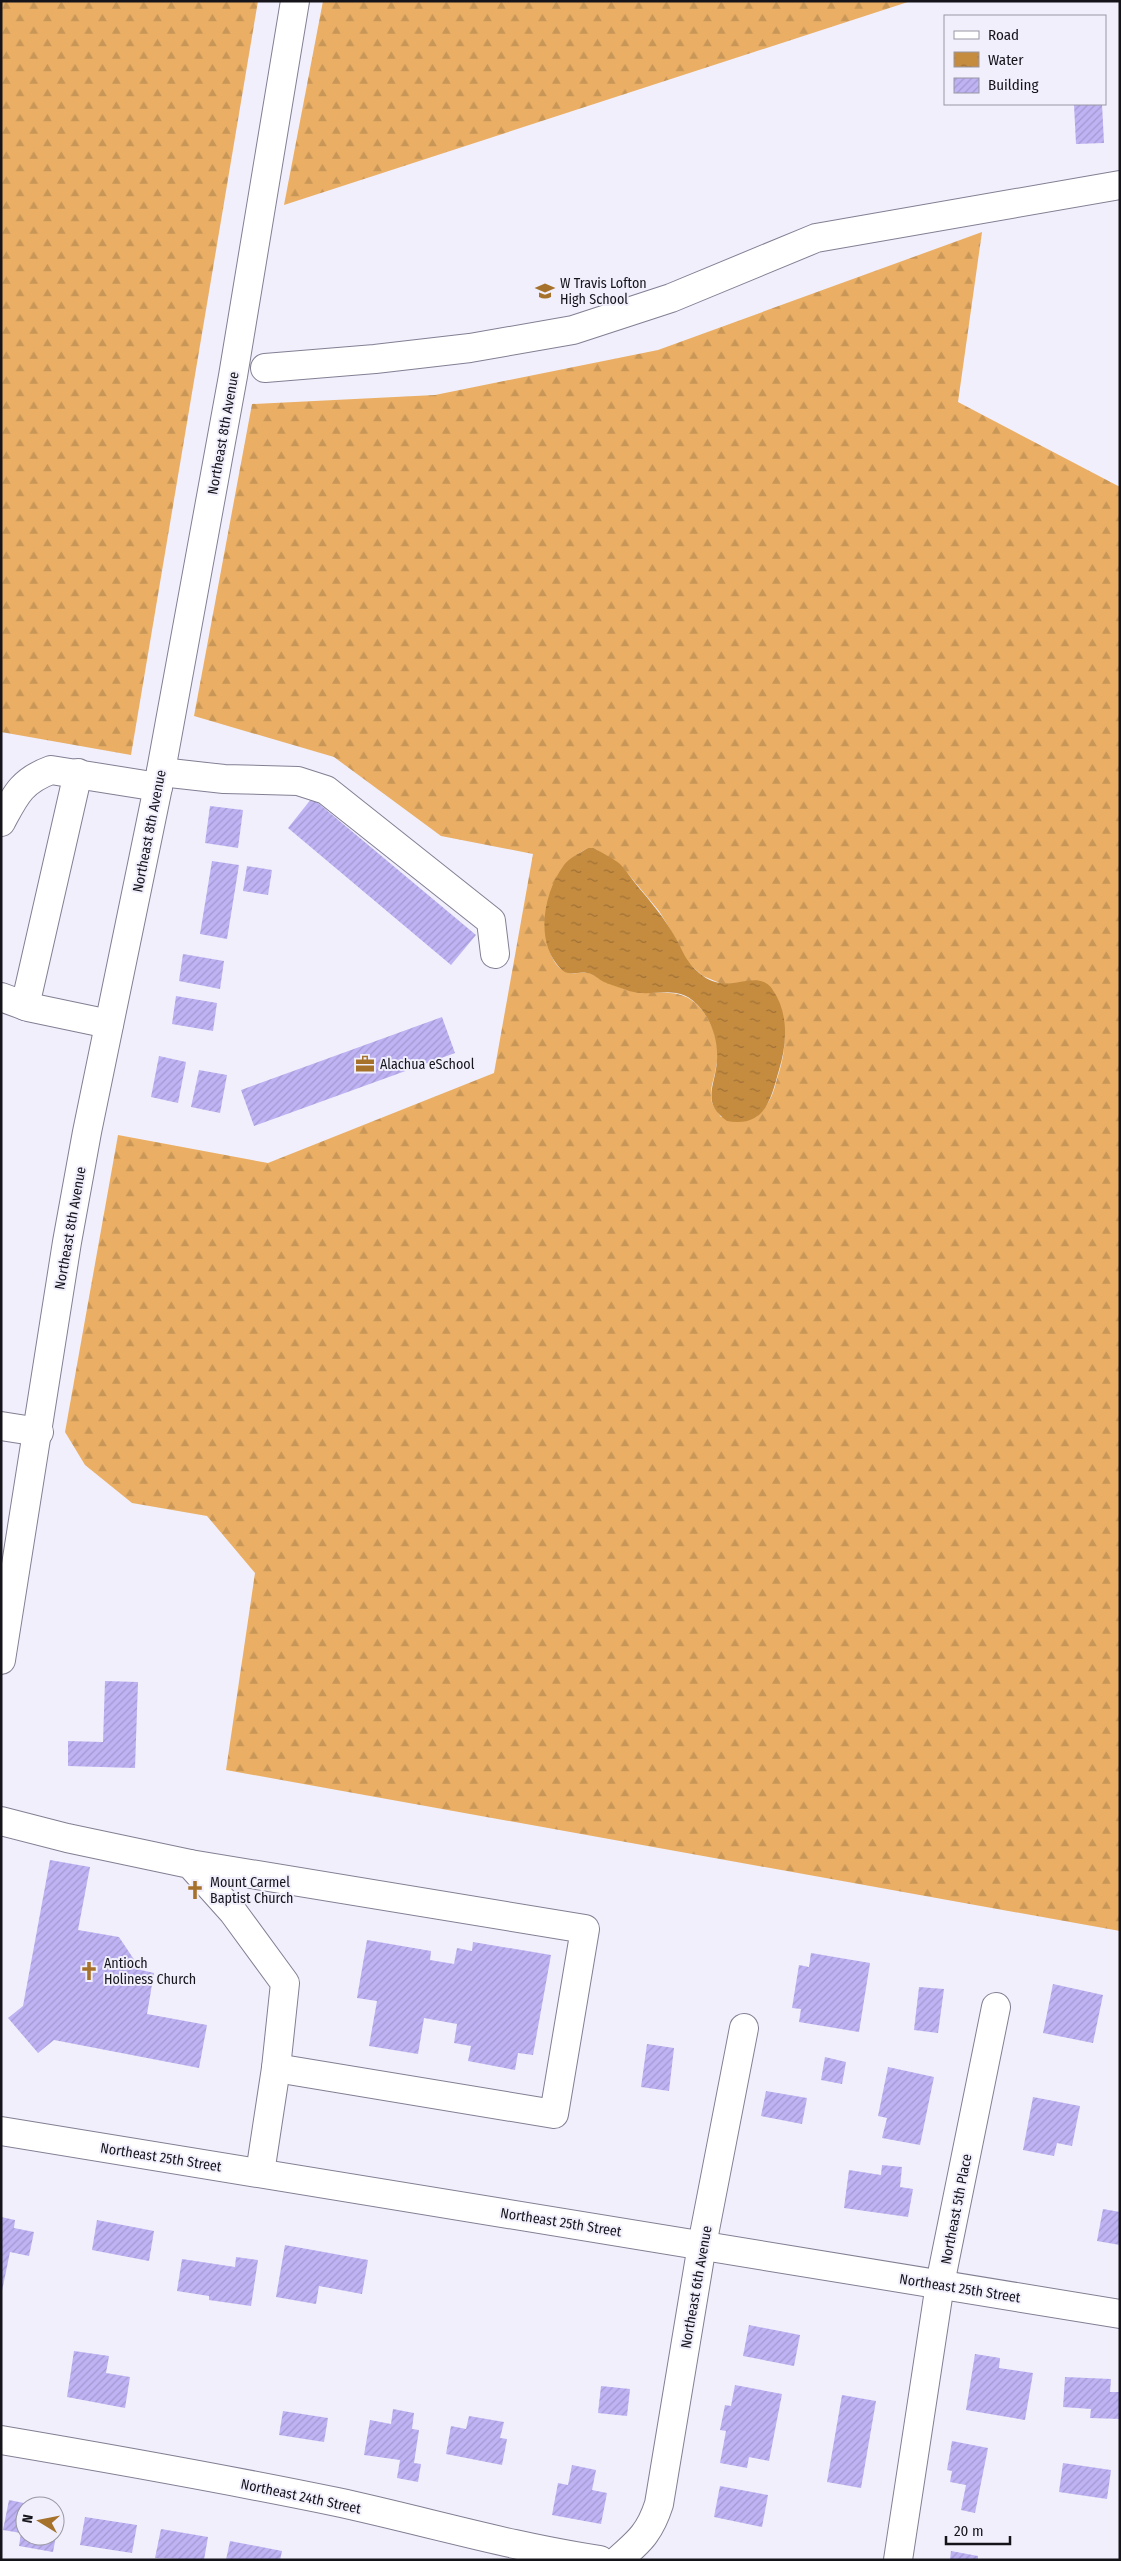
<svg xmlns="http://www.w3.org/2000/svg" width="1121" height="2561" font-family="'Fira Sans Condensed',sans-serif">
  <defs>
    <pattern id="forest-firs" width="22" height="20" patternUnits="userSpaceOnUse" patternTransform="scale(1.25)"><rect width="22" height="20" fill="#eaaf65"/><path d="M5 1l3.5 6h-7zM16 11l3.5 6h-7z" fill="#c89657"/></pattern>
    <pattern id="water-ripples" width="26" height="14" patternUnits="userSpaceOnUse" patternTransform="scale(1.25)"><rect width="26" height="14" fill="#c58c40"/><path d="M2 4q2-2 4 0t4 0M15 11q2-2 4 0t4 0" fill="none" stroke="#9f7135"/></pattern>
    <pattern id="building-hatch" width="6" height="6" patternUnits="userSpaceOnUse" patternTransform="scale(1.25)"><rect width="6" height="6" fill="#bfb3f4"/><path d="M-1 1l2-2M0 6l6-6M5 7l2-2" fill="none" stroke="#a399d1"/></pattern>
  </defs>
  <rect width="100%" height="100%" fill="#f1effc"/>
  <!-- forest -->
  <g fill="url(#forest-firs)" fill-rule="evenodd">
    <path d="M 1,1 L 258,1 L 131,755 L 1,732 Z"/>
    <path d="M 323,1 L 911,1 L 284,205 Z"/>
    <path d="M 982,232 L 958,402 L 1120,487 L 1120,1931 L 226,1770 L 255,1573 L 207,1516 L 132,1503 L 85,1465 L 65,1432 L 118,1135 L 268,1163 L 494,1073 L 533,854 L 441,836 L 334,757 L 194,716 L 252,404 L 435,395 L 658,350 ZM 588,848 L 594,848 L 624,869 L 659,911 L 675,937 L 685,960 L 703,976 L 722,984 L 738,983 L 773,990 C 785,1016 788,1042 780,1069 C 773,1091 774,1100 756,1117 L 721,1117 C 717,1111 711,1104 711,1097 C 710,1087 715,1077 716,1067 C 721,1047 714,1026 702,1010 C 683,986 663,995 637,992 C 620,990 606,980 591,974 C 582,970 574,976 566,972 C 539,959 546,908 554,886 C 561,866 571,857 588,848 Z"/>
  </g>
  <!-- water -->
  <path fill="url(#water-ripples)" d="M 588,848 L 594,848 C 602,853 613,858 620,864 C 627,871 632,880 639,888 C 650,901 660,913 669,927 C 683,947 682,960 703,976 C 730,996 757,966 773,990 C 789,1014 787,1044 779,1070 C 771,1098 766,1128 727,1121 C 700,1102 716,1085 717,1060 C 718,1042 713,1025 702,1010 C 679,980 657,999 629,991 C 621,988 611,985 604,982 C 598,979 594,974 587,973 C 578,971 570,977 562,970 C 534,944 543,893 564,865 C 570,857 580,853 588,848 Z"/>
  <!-- building -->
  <g fill="url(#building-hatch)">
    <path d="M 1102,104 L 1104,143 L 1076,144 L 1074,105 Z"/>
    <path d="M 312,798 L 476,935 L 451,965 L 288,828 Z"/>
    <path d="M 210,806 L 243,810 L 238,848 L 205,843 Z"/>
    <path d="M 212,861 L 239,865 L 227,939 L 200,934 Z"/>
    <path d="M 247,866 L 272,870 L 268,895 L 243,891 Z"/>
    <path d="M 183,954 L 224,961 L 220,989 L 179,981 Z"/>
    <path d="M 176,996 L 217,1003 L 213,1031 L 172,1024 Z"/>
    <path d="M 442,1017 L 455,1053 L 254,1126 L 241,1090 Z"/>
    <path d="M 159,1056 L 186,1062 L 178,1103 L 151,1097 Z"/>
    <path d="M 199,1070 L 227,1075 L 220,1113 L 191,1107 Z"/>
    <path d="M 105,1681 L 138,1682 L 135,1768 L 68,1766 L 68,1741 L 103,1742 Z"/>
    <path d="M 50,1860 L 90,1867 L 78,1930 L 119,1937 L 141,1970 L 154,1973 L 147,2014 L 207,2025 L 199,2068 L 54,2040 L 38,2053 L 8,2018 L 23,2006 Z"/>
    <path d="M 367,1940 L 431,1951 L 430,1960 L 454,1964 L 457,1948 L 472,1951 L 473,1942 L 551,1955 L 533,2055 L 518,2053 L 515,2070 L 468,2061 L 471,2046 L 454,2043 L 457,2024 L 424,2018 L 418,2054 L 369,2046 L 377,2001 L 357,1998 Z"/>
    <path d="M 811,1953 L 870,1963 L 859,2032 L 799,2022 L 801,2009 L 792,2008 L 799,1965 L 809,1967 Z"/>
    <path d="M 1053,1984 L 1103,1995 L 1093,2043 L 1043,2033 Z"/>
    <path d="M 919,1987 L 944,1989 L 938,2033 L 914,2030 Z"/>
    <path d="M 647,2044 L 674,2048 L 669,2091 L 641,2087 Z"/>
    <path d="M 825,2057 L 846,2062 L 842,2084 L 821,2080 Z"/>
    <path d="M 888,2067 L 934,2077 L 920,2145 L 882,2138 L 887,2118 L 878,2116 Z"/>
    <path d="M 766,2091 L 807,2098 L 802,2124 L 761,2116 Z"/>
    <path d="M 1033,2097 L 1080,2106 L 1072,2146 L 1057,2143 L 1054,2156 L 1023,2150 Z"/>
    <path d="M 882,2165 L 902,2167 L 900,2187 L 913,2189 L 908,2217 L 844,2208 L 849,2170 L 881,2175 Z"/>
    <path d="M 1103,2209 L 1120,2212 L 1120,2245 L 1097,2241 Z"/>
    <path d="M 1,2217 L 15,2220 L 14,2228 L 34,2232 L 29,2256 L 10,2252 L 2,2291 Z"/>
    <path d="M 97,2220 L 154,2231 L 149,2261 L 92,2250 Z"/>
    <path d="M 285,2245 L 368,2260 L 362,2294 L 319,2286 L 316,2304 L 276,2297 Z"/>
    <path d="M 236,2257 L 258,2260 L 251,2306 L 209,2300 L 209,2296 L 177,2291 L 182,2259 L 235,2267 Z"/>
    <path d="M 749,2325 L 800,2335 L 794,2366 L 743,2356 Z"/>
    <path d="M 74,2351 L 109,2356 L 106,2373 L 130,2377 L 125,2408 L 67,2397 Z"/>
    <path d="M 975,2354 L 1000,2358 L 999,2368 L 1033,2373 L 1025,2420 L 966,2410 Z"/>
    <path d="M 1065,2377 L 1111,2379 L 1110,2392 L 1120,2392 L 1120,2419 L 1090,2418 L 1091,2409 L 1063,2407 Z"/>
    <path d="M 735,2385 L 782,2394 L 769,2461 L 749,2457 L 747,2468 L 720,2463 L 726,2431 L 720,2430 L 725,2405 L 731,2406 Z"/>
    <path d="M 601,2386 L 630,2389 L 627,2416 L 598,2413 Z"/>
    <path d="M 842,2395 L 876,2401 L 861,2488 L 827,2482 Z"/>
    <path d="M 393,2409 L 414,2413 L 412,2429 L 419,2430 L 414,2463 L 421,2464 L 418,2482 L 397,2478 L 400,2460 L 364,2455 L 370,2420 L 391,2424 Z"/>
    <path d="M 283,2411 L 328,2418 L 324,2442 L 279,2435 Z"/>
    <path d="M 469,2416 L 504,2422 L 500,2438 L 507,2439 L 502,2465 L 446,2454 L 451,2426 L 466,2429 Z"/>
    <path d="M 952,2441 L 988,2448 L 975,2513 L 961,2510 L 966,2485 L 950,2482 L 952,2471 L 947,2470 Z"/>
    <path d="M 1063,2463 L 1111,2470 L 1107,2499 L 1059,2492 Z"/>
    <path d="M 572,2465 L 596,2470 L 592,2490 L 607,2493 L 601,2524 L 552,2515 L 558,2483 L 568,2485 Z"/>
    <path d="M 720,2486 L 768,2495 L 762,2527 L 714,2517 Z"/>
    <path d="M 9,2500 L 34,2505 L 25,2506 L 25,2536 L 55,2536 L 55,2509 L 61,2510 L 53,2552 L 19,2546 L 21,2533 L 3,2530 Z"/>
    <path d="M 85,2517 L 137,2525 L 132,2553 L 80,2545 Z"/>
    <path d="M 161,2529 L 208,2537 L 204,2560 L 155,2558 Z"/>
    <path d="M 230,2541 L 282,2551 L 280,2560 L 226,2560 Z"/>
    <path d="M 951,2551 L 978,2556 L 978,2560 L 950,2560 Z"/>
  </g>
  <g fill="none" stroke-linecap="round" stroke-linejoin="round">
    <!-- minor casing -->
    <g stroke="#827f93" stroke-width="30">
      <g id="minor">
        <path d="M 265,368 L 375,359 L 470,348 L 573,330 L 671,298 L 816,238 L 1120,185"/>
        <path d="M 161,772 L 224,779 L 298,781 L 326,790 L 491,921 L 495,954"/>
        <path d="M 1,822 C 15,796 21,781 51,770 L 158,787"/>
        <path d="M 1,997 L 28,1007 L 109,1024"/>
        <path d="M 25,1006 L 78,773"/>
        <path d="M 1,1426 L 39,1432"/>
        <path d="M 1,1660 L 67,1242 L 87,1132 L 158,787 L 233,376 L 295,1"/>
        <path d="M 1,1821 L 67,1838 L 190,1864 L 233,1912 L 285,1983 L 276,2068 L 260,2173"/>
        <path d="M 190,1864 L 585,1929 L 554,2114 L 276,2068"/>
        <path d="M 1,2131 L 1120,2314"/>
        <path d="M 1,2440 C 113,2459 225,2479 337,2502 C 425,2521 511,2547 600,2560"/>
        <path d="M 618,2560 C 640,2541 650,2532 659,2504 L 702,2245 L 744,2028"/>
        <path d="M 898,2560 L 940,2284 L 996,2007"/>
      </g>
    </g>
    <!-- minor -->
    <use href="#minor" stroke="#fff" stroke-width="28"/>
  </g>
  <!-- icons -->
  <defs>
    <g id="school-bare" transform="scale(1.5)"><path d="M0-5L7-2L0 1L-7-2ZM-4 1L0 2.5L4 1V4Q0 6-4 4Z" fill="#a6722b" stroke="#f1effc" stroke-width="2.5" paint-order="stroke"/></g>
    <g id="office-bare" transform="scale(1.5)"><path d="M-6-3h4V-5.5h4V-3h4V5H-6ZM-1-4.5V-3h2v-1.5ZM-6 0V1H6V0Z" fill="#a6722b" stroke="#f1effc" stroke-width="2.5" paint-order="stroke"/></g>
    <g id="church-bare" transform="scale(1.5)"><path d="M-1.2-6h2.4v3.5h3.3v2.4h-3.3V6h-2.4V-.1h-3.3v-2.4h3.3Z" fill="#a6722b" stroke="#f1effc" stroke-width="2.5" paint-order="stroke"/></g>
  </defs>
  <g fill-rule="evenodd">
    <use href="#school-bare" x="545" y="291"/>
    <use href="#office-bare" x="365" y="1064"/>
    <use href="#church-bare" x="195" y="1890"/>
    <use href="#church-bare" x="89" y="1971"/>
  </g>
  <g text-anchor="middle" stroke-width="4" stroke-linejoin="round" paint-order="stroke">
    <!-- poi labels -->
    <g font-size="14" fill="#15141b" stroke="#f1effc" text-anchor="start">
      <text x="560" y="288">W Travis Lofton<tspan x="560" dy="16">High School</tspan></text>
      <text x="380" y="1069">Alachua eSchool</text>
      <text x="210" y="1887">Mount Carmel<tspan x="210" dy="16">Baptist Church</tspan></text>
      <text x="104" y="1968">Antioch<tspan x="104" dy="16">Holiness Church</tspan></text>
    </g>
    <!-- street labels -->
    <g font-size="14" fill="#15141b" stroke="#f1effc">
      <text transform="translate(223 433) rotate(-80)" y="5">Northeast 8th Avenue</text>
      <text transform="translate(149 831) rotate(-79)" y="5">Northeast 8th Avenue</text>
      <text transform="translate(70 1228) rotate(-80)" y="5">Northeast 8th Avenue</text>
      <text transform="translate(161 2157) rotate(9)" y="5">Northeast 25th Street</text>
      <text transform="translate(956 2209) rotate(-79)" y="5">Northeast 5th Place</text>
      <text transform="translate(561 2222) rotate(9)" y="5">Northeast 25th Street</text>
      <text transform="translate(696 2287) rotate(-80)" y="5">Northeast 6th Avenue</text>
      <text transform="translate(960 2288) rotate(9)" y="5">Northeast 25th Street</text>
      <text transform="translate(301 2496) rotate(12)" y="5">Northeast 24th Street</text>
    </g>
  </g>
  <!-- border -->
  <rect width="1121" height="2561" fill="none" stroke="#15141b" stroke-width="5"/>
  <!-- legend -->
  <rect x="944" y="15" width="162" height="90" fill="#f1effc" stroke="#9997a2"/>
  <rect x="954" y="31" width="25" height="8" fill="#ffffff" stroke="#9997a2"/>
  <text x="988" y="40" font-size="15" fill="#15141b">Road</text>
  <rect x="954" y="52" width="25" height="15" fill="url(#water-ripples)" stroke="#9997a2"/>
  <text x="988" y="65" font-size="15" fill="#15141b">Water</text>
  <rect x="954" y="78" width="25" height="15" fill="url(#building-hatch)" stroke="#9997a2"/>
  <text x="988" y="90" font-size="15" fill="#15141b">Building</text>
  <!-- north arrow -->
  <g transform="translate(40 2521) rotate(280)"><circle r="24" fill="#f1effc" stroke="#9997a2"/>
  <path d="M0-4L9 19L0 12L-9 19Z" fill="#a6722b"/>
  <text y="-8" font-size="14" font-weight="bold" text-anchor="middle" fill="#15141b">N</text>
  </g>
  <!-- scale -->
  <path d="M946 2536v8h64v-8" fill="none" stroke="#15141b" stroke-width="2.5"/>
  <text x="954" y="2536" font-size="15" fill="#15141b" stroke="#f1effc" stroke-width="4" paint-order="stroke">20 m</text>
</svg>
